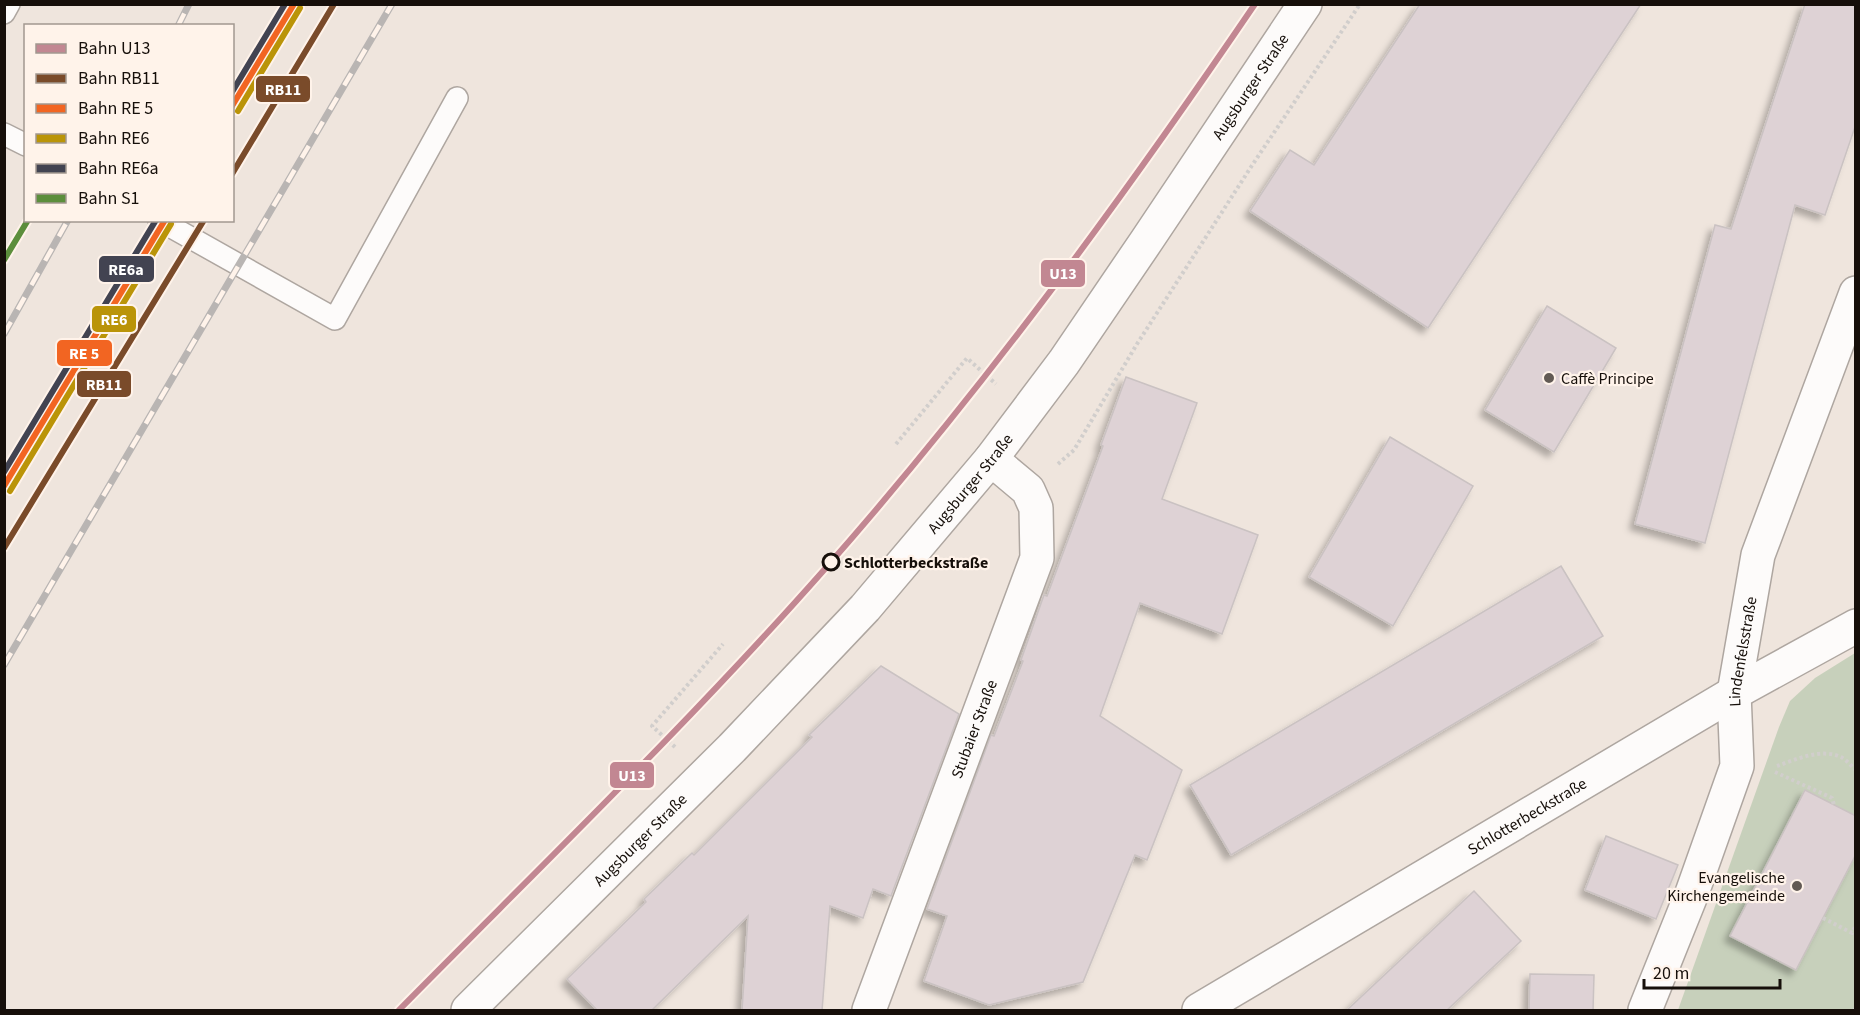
<svg xmlns="http://www.w3.org/2000/svg" width="1860" height="1015" font-family="'Source Sans 3',sans-serif">
  <defs>
    <filter id="shadow"><feDropShadow dx="-5.5" dy="5.5" stdDeviation="3" flood-color="#0004"/></filter>
  </defs>
  <rect width="100%" height="100%" fill="#efe5dd"/>
  <!-- green -->
  <path fill="#c7d0bb" d="M 1855,653 L 1855,1010 L 1678,1010 L 1779,727 L 1790,701 L 1815,678 Z"/>
  <!-- building -->
  <g fill="#ded2d5" stroke="#cac2c2" stroke-width="1.5" filter="url(#shadow)">
    <path d="M 1420,4 L 1641,4 L 1428,328 L 1250,211 L 1290,150 L 1314,165 Z"/>
    <path d="M 1805,4 L 1856,4 L 1856,124 L 1825,215 L 1795,205 L 1705,543 L 1635,524 L 1715,225 L 1731,229 Z"/>
    <path d="M 1547,306 L 1616,348 L 1554,452 L 1485,410 Z"/>
    <path d="M 1126,377 L 1197,403 L 1162,499 L 1258,535 L 1222,634 L 1140,603 L 1100,716 L 1182,770 L 1147,860 L 1135,855 L 1083,982 L 989,1005 L 924,981 L 947,916 L 927,909 L 991,735 L 994,736 L 1023,661 L 1021,660 L 1044,595 L 1047,596 L 1103,446 L 1101,445 Z"/>
    <path d="M 1390,437 L 1473,486 L 1393,626 L 1309,577 Z"/>
    <path d="M 1561,566 L 1603,636 L 1231,855 L 1190,785 Z"/>
    <path d="M 881,666 L 959,714 L 891,896 L 873,889 L 863,918 L 830,906 L 822,1011 L 742,1011 L 748,916 L 651,1011 L 598,1011 L 567,979 L 646,902 L 644,899 L 692,853 L 694,855 L 812,737 L 809,735 Z"/>
    <path d="M 1805,790 L 1856,816 L 1856,854 L 1796,970 L 1730,936 Z"/>
    <path d="M 1606,836 L 1678,865 L 1656,919 L 1585,890 Z"/>
    <path d="M 1474,891 L 1521,941 L 1446,1011 L 1346,1011 Z"/>
    <path d="M 1530,974 L 1594,975 L 1593,1011 L 1529,1011 Z"/>
  </g>
  <g fill="none" stroke-linecap="round" stroke-linejoin="round">
    <!-- service casing -->
    <g stroke="#aea6a0" stroke-width="24">
      <g id="service">
        <path d="M 4,13 L 9,4"/>
        <path d="M 4,134 L 26,145"/>
        <path d="M 159,220 L 335,319 L 457,98"/>
      </g>
    </g>
    <!-- minor casing -->
    <g stroke="#aea6a0" stroke-width="36">
      <g id="minor">
        <path id="s1" d="M 869,1010 L 1037,558 L 1036,508 L 1028,490 L 991,459"/>
        <path id="s2" d="M 1199,1010 L 1734,693 L 1856,626"/>
        <path id="s3" d="M 1645,1010 L 1692,893 L 1737,766 L 1734,693 L 1758,555 L 1856,293"/>
      </g>
    </g>
    <!-- secondary casing -->
    <g stroke="#aea6a0" stroke-width="36">
      <g id="secondary">
        <path id="s4" d="M 468,1010 L 732,748 L 865,608 L 991,459 L 1064,362 L 1147,240 L 1305,4"/>
      </g>
    </g>
    <!-- path -->
    <g stroke="#d1cecc" stroke-width="4" stroke-dasharray="3 3" stroke-linecap="butt">
      <path d="M 896,444 L 967,358 L 996,384"/>
      <path d="M 1058,464 L 1074,450 L 1137,344 L 1251,167 L 1360,4"/>
      <path d="M 675,747 L 652,726 L 723,644"/>
      <path d="M 1777,766 C 1797,759 1821,748 1841,757 C 1847,760 1851,766 1856,770"/>
      <path d="M 1775,772 L 1832,798 L 1834,805"/>
      <path d="M 1823,918 L 1852,933 L 1856,925"/>
      <path d="M 1853,1010 L 1856,1010"/>
    </g>
    <!-- service -->
    <use href="#service" stroke="#fdfbfa" stroke-width="21"/>
    <!-- minor -->
    <use href="#minor" stroke="#fdfbfa" stroke-width="33"/>
    <!-- secondary -->
    <use href="#secondary" stroke="#fdfbfa" stroke-width="33"/>
    <!-- rail casing -->
    <g stroke="#b9b5b3" stroke-width="7">
      <g id="rail">
        <path d="M 178,26 L 189,4"/>
        <path d="M 4,334 L 68,220"/>
        <path d="M 4,665 L 392,4"/>
      </g>
    </g>
    <!-- rail -->
    <use href="#rail" stroke="#fff3ea" stroke-width="4.5" stroke-dasharray="14" stroke-linecap="butt"/>
    <!-- rail-1 casing -->
    <g stroke="#fff3ea" stroke-width="10">
      <path id="rail-1" d="M 399,1010 C 542,865 689,723 824,570 C 981,392 1121,201 1255,4"/>
    </g>
    <!-- rail-2 casing -->
    <g stroke="#fff3ea" stroke-width="10">
      <g id="rail-2">
        <path d="M 232,174 L 334,4"/>
        <path d="M 4,548 L 204,220"/>
      </g>
    </g>
    <!-- rail-3 casing -->
    <g stroke="#fff3ea" stroke-width="10">
      <g id="rail-3">
        <path d="M 232,106 L 294,4"/>
        <path d="M 4,486 L 165,220"/>
      </g>
    </g>
    <!-- rail-4 casing -->
    <g stroke="#fff3ea" stroke-width="10">
      <g id="rail-4">
        <path d="M 238,111 L 300,8"/>
        <path d="M 10,491 L 171,224"/>
      </g>
    </g>
    <!-- rail-5 casing -->
    <g stroke="#fff3ea" stroke-width="10">
      <g id="rail-5">
        <path d="M 232,92 L 285,4"/>
        <path d="M 4,472 L 156,220"/>
      </g>
    </g>
    <!-- rail-6 casing -->
    <g stroke="#fff3ea" stroke-width="10">
      <path id="rail-6" d="M 4,260 L 28,220"/>
    </g>
    <!-- rail-1 -->
    <use href="#rail-1" stroke="#c28792" stroke-width="6"/>
    <!-- rail-2 -->
    <use href="#rail-2" stroke="#7a4b2a" stroke-width="6"/>
    <!-- rail-3 -->
    <use href="#rail-3" stroke="#f26522" stroke-width="6"/>
    <!-- rail-4 -->
    <use href="#rail-4" stroke="#ba9408" stroke-width="6"/>
    <!-- rail-5 -->
    <use href="#rail-5" stroke="#424351" stroke-width="6"/>
    <!-- rail-6 -->
    <use href="#rail-6" stroke="#5c8e3c" stroke-width="6"/>
  </g>
  <!-- markers -->
  <g fill="#625a54" stroke="#fff3ea" stroke-width="2">
    <circle cx="1549" cy="378" r="6"/>
    <circle cx="1797" cy="886" r="6"/>
  </g>
  <circle fill="#fff3ea" stroke="#160f0a" stroke-width="3" cx="831" cy="562" r="8"/>
  <g text-anchor="middle" stroke-width="4.5" stroke-linejoin="round" paint-order="stroke">
    <!-- street labels -->
    <g font-size="16" fill="#160f0a" stroke="#fff3ea">
      <text dy="6" stroke="none"><textPath href="#s4" startOffset="1214">Augsburger Straße</textPath></text>
      <text dy="6" stroke="none"><textPath href="#s4" startOffset="728">Augsburger Straße</textPath></text>
      <text dy="6" stroke="none"><textPath href="#s3" startOffset="376">Lindenfelsstraße</textPath></text>
      <text dy="6" stroke="none"><textPath href="#s1" startOffset="300">Stubaier Straße</textPath></text>
      <text dy="6" stroke="none"><textPath href="#s2" startOffset="381">Schlotterbeckstraße</textPath></text>
      <text dy="6" stroke="none"><textPath href="#s4" startOffset="242">Augsburger Straße</textPath></text>
    </g>
    <!-- poi labels -->
    <g font-size="16" fill="#160f0a" stroke="#fff3ea" text-anchor="start">
      <text x="1561" y="384">Caffè Principe</text>
      <text x="1785" y="883" text-anchor="end">Evangelische<tspan x="1785" dy="18">Kirchengemeinde</tspan></text>
    </g>
    <!-- stop labels -->
    <g font-size="16" font-weight="bold" fill="#160f0a" stroke="#fff3ea" text-anchor="start">
      <text x="844" y="568">Schlotterbeckstraße</text>
    </g>
  </g>
  <g stroke="#fff3ea" stroke-width="2">
    <rect x="255" y="75" width="56" height="28" rx="6" fill="#7a4b2a"/>
    <rect x="98" y="255" width="57" height="28" rx="6" fill="#424351"/>
    <rect x="1040" y="259" width="46" height="29" rx="6" fill="#c28792"/>
    <rect x="91" y="305" width="46" height="28" rx="6" fill="#ba9408"/>
    <rect x="56" y="339" width="57" height="28" rx="6" fill="#f26522"/>
    <rect x="76" y="370" width="56" height="28" rx="6" fill="#7a4b2a"/>
    <rect x="609" y="761" width="46" height="28" rx="6" fill="#c28792"/>
  </g>
  <g font-size="16" text-anchor="middle" font-weight="bold" fill="#fff">
    <text x="283" y="95">RB11</text>
    <text x="126" y="275">RE6a</text>
    <text x="1063" y="279">U13</text>
    <text x="114" y="325">RE6</text>
    <text x="84" y="359">RE 5</text>
    <text x="104" y="390">RB11</text>
    <text x="632" y="781">U13</text>
  </g>
  <!-- border -->
  <rect width="1860" height="1015" fill="none" stroke="#160f0a" stroke-width="12"/>
  <!-- legend -->
  <rect x="24" y="24" width="210" height="198" fill="#fff3ea" stroke="#a29890" stroke-width="1.5"/>
  <rect x="36" y="44" width="30" height="9" fill="#c28792" stroke="#a29890" stroke-width="1.5"/>
  <text x="78" y="54" font-size="18" fill="#160f0a">Bahn U13</text>
  <rect x="36" y="74" width="30" height="9" fill="#7a4b2a" stroke="#a29890" stroke-width="1.5"/>
  <text x="78" y="84" font-size="18" fill="#160f0a">Bahn RB11</text>
  <rect x="36" y="104" width="30" height="9" fill="#f26522" stroke="#a29890" stroke-width="1.5"/>
  <text x="78" y="114" font-size="18" fill="#160f0a">Bahn RE 5</text>
  <rect x="36" y="134" width="30" height="9" fill="#ba9408" stroke="#a29890" stroke-width="1.5"/>
  <text x="78" y="144" font-size="18" fill="#160f0a">Bahn RE6</text>
  <rect x="36" y="164" width="30" height="9" fill="#424351" stroke="#a29890" stroke-width="1.5"/>
  <text x="78" y="174" font-size="18" fill="#160f0a">Bahn RE6a</text>
  <rect x="36" y="194" width="30" height="9" fill="#5c8e3c" stroke="#a29890" stroke-width="1.5"/>
  <text x="78" y="204" font-size="18" fill="#160f0a">Bahn S1</text>
  <!-- scale -->
  <path d="M1644 979v9h136v-9" fill="none" stroke="#160f0a" stroke-width="3"/>
  <text x="1653" y="979" font-size="18" fill="#160f0a" stroke="#fff3ea" stroke-width="4.5" paint-order="stroke">20 m</text>
</svg>
